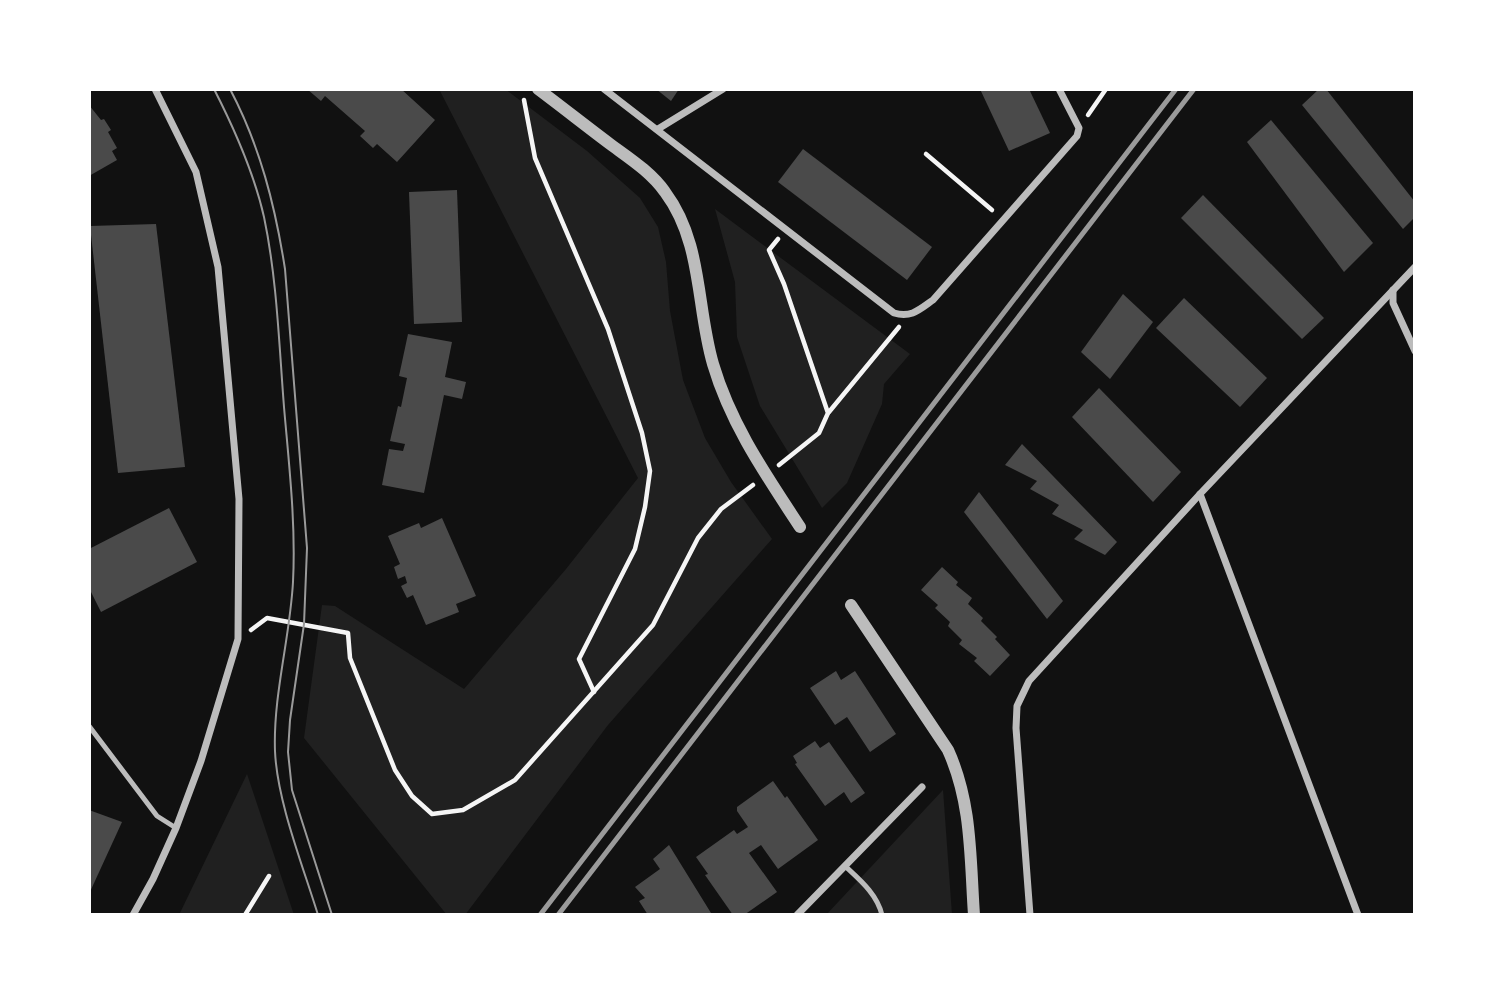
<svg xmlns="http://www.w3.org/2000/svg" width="1504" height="1004" font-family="Lora,serif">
  <rect width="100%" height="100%" fill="#111"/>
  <!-- green -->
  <g fill="#202020">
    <path d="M 439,89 L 505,89 L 587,151 L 640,198 L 658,227 L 666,262 L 670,311 L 683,380 L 705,438 L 731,482 L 772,539 L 608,725 L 465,915 L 447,915 L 304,738 L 322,605 L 335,606 L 464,689 L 566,569 L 638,478 Z"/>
    <path d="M 715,209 L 910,354 L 884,384 L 882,404 L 847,483 L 822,508 L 760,406 L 737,337 L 735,282 Z"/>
    <path d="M 247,774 L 294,915 L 179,915 Z"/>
    <path d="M 943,790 L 952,915 L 826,915 Z"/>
  </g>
  <!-- building -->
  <g fill="#4a4a4a">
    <path d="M 307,89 L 401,89 L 435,120 L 397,162 L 377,144 L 373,148 L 360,136 L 365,131 L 325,96 L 321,101 Z"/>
    <path d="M 656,89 L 679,89 L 671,101 Z"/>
    <path d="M 980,89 L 1029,89 L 1050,133 L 1009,151 Z"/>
    <path d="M 1319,89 L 1326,89 L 1415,202 L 1415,217 L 1403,229 L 1302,105 Z"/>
    <path d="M 89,105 L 101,120 L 104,119 L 111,130 L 108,132 L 117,148 L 112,151 L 117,160 L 89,176 Z"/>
    <path d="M 1271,120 L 1373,243 L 1344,272 L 1247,142 Z"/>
    <path d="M 803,149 L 932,247 L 907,280 L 778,182 Z"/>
    <path d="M 457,190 L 462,322 L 414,324 L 409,192 Z"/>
    <path d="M 1203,195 L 1324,318 L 1302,339 L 1181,218 Z"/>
    <path d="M 156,224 L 185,467 L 118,473 L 90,226 Z"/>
    <path d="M 1123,294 L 1153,322 L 1110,379 L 1081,352 Z"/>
    <path d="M 1184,298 L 1267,378 L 1240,407 L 1156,328 Z"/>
    <path d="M 408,334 L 452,342 L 445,377 L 466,382 L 462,399 L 444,395 L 424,493 L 382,485 L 389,449 L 403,451 L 405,444 L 390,441 L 398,406 L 401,407 L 407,378 L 399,376 Z"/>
    <path d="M 1099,388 L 1181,472 L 1153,502 L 1072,417 Z"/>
    <path d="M 1022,444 L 1117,542 L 1105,555 L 1074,539 L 1083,530 L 1052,514 L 1059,505 L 1030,489 L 1037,481 L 1005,465 Z"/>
    <path d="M 979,492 L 1063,601 L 1047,619 L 964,512 Z"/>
    <path d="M 169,508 L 197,562 L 101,612 L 89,588 L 89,549 Z"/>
    <path d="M 442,518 L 476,596 L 456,604 L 459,612 L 426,625 L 413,595 L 407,598 L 401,586 L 407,583 L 405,576 L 398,579 L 394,567 L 400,564 L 388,536 L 419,523 L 421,528 Z"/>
    <path d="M 942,567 L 958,582 L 956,585 L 972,598 L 968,604 L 983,618 L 981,621 L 997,637 L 995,639 L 1010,655 L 990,676 L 974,661 L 977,658 L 959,644 L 962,640 L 948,626 L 950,622 L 935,608 L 938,605 L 921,590 Z"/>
    <path d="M 836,671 L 841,680 L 855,671 L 896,734 L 870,752 L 847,717 L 835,725 L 810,688 Z"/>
    <path d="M 815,741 L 820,748 L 829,742 L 865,793 L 851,803 L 844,792 L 825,806 L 795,764 L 797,763 L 793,756 Z"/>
    <path d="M 773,781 L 785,798 L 787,796 L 818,840 L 778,869 L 761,845 L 749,853 L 777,892 L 744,915 L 733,915 L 705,875 L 708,874 L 696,857 L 734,830 L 737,834 L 748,827 L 737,811 L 737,807 Z"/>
    <path d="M 89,810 L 122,822 L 89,894 Z"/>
    <path d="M 669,845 L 711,913 L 709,915 L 648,915 L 639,901 L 645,898 L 635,887 L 660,869 L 653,859 Z"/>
  </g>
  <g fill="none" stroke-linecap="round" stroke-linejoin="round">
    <!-- path -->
    <g stroke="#f5f5f5" stroke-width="4.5">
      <path d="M 524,100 L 535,158 L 608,329 L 642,433 L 650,471 L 645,507 L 635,549 L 579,659 L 594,692"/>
      <path d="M 1088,115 L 1106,89"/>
      <path d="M 926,154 L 992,210"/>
      <path d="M 778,239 L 769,250 L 784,284 L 828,413 L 819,433 L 779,465"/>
      <path d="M 829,412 L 899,327"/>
      <path d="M 251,630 L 267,618 L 348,633 L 350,658 L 395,770 L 412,796 L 432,814 L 463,810 L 515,780 L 653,625 L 698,538 L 721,509 L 753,485"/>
      <path d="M 245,915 L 269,876"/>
    </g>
    <!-- service -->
    <g stroke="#bcbcbc" stroke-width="5">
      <path d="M 89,726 L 157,816 L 176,828"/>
      <path d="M 845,866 C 860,880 877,894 882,915"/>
    </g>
    <!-- minor -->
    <g stroke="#bcbcbc" stroke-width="7">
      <path d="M 604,89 L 894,313 C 911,318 919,310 933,300 L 1077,136 L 1079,128 L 1059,89"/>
      <path d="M 658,129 L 723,89"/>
      <path d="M 1393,290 L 1393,303 L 1415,351"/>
      <path d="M 1200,494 L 1358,915"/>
      <path d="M 133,915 L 153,879 L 176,828 L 201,761 L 238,639 L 239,499 L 218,267 L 196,172 L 155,89"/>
      <path d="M 797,915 L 922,787"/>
      <path d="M 1030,915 L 1016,728 L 1017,706 L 1029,681 L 1200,494 L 1415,267"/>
    </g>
    <!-- tertiary -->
    <g stroke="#bcbcbc" stroke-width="12">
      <path d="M 538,89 C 562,107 586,126 610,144 C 629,158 651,172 665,192 C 703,243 696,306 713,364 C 731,425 766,475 800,527"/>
      <path d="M 851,605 L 948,750 C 972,803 970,857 974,915"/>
    </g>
    <!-- tram -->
    <g stroke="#9a9a9a" stroke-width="2">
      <path d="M 214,89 C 235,130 254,173 264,217 C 277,279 279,344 284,407 C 289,465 296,524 293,582 C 290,638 273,695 275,751 C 277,801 303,866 318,915"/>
      <path d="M 230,89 C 260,146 275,205 285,269 L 307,548 L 304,624 L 290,720 L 288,752 L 292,790 L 332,915"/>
    </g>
    <!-- rail -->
    <g stroke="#9a9a9a" stroke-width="5">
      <path d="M 540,915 L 1176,89"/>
      <path d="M 558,915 L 1194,89"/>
    </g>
  </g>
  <!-- border -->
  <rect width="1504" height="1004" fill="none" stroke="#ffffff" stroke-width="182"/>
</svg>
